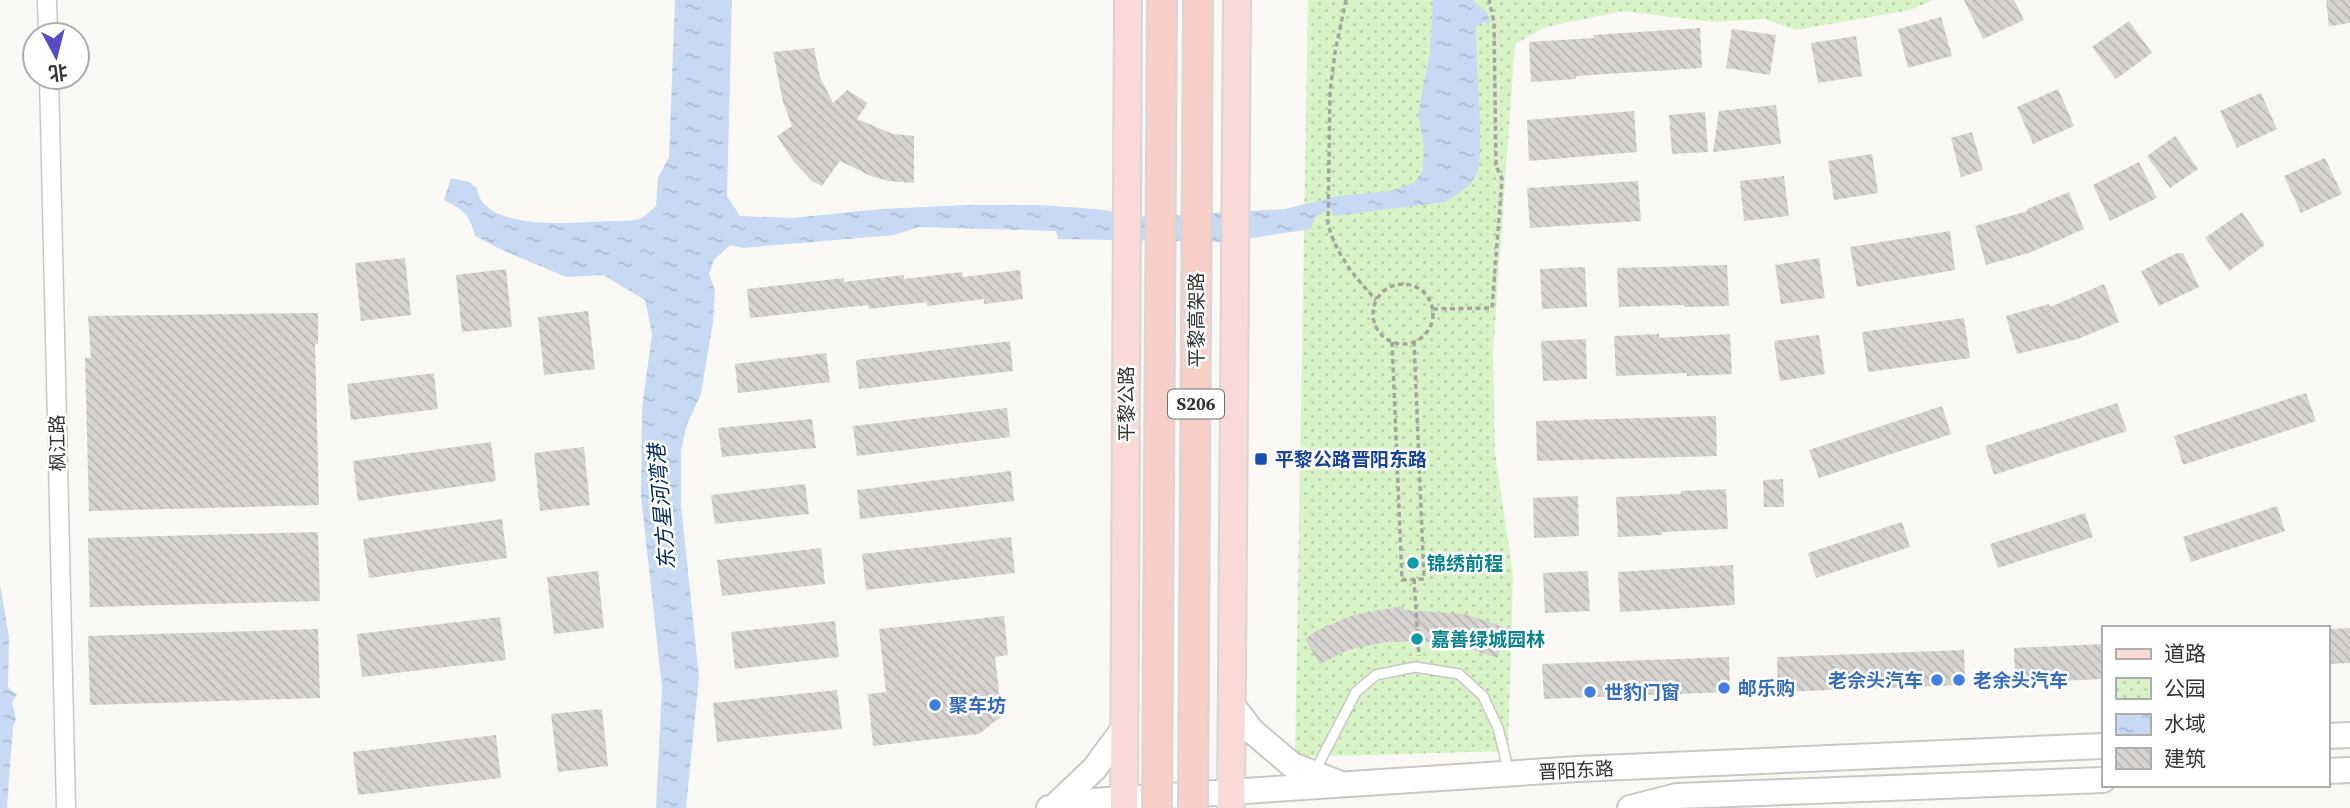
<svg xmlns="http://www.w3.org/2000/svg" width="2350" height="808" font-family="'Source Serif 4','Noto Sans SC',serif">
  <defs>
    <pattern id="park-dots" width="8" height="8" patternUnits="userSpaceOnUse" patternTransform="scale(1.75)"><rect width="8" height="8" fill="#d8f4c6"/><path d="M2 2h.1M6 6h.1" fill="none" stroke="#bad2ab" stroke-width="1.8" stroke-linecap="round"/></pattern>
    <pattern id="water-ripples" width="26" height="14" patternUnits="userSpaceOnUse" patternTransform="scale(1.75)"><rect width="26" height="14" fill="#c8daf3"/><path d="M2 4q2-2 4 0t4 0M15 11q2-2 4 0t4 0" fill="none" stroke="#acbcd1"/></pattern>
    <pattern id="building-back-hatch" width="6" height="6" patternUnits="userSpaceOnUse" patternTransform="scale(1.75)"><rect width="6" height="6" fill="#d6d3d1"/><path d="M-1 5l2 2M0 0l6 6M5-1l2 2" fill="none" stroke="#b8b6b4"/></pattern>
  </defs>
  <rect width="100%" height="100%" fill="#faf8f5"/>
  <!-- park -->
  <path fill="url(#park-dots)" d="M 1308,0 L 1933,0 L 1911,10 L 1796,30 L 1764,19 L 1714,22 L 1623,11 L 1545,27 L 1515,44 L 1493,352 L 1495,453 L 1513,575 L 1508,751 L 1295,757 Z"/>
  <!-- water -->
  <g fill="url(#water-ripples)">
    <path d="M 675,0 L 732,0 L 727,196 L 740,216 L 792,218 L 882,209 L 967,205 L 1039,205 L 1096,209 L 1148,217 L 1285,209 L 1338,196 L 1390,191 L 1414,183 L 1423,170 L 1424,144 L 1418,114 L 1430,52 L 1433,0 L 1473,0 L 1488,14 L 1489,26 L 1485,22 L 1476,26 C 1476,62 1480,98 1480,135 C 1480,147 1481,161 1477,173 C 1472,186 1456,195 1445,202 L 1334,216 L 1330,209 L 1315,217 L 1311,229 L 1226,242 L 1058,239 L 1056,231 L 919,227 L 894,235 L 743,248 L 730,245 L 714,260 L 709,274 L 715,290 L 713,322 L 701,394 L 687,424 L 681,450 L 681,504 L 699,677 L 686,808 L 656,808 L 662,688 L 641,496 L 642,408 L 652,334 L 645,300 L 603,275 L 566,277 L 502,250 L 475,236 C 469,214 464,210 444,200 L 451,178 L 469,182 L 477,188 C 482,232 575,223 607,221 C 616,221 630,222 639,219 C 645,217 651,210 656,206 L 658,178 L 669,157 Z"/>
    <path d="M 0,584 L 9,637 L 8,687 L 17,695 L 12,702 L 16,720 L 13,726 L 7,808 L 0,808 Z"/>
  </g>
  <!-- building -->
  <g fill="url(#building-back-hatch)">
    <path d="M 1964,0 L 2014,0 L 2024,20 L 1983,39 Z"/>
    <path d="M 2326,0 L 2350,0 L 2350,23 L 2329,26 Z"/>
    <path d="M 1941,17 L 1952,56 L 1908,68 L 1898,29 Z"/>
    <path d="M 2129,21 L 2152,53 L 2116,79 L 2092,47 Z"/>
    <path d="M 1700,28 L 1702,68 L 1576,76 L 1576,79 L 1531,82 L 1529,42 L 1594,38 L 1593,35 Z"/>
    <path d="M 1732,29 L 1776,35 L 1770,75 L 1726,68 Z"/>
    <path d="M 1856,36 L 1862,76 L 1818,83 L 1811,43 Z"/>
    <path d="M 814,48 L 820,77 L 833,103 L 847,90 L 868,103 L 857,119 L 893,134 L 914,136 L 914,183 L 889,181 L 871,176 L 840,161 L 822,186 L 812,181 L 794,162 L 777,136 L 792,126 L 783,102 L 773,52 Z"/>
    <path d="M 2058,89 L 2074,126 L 2033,144 L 2017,107 Z"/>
    <path d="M 2261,93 L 2277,129 L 2237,148 L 2220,111 Z"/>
    <path d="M 1776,105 L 1781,144 L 1713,152 L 1719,111 Z"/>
    <path d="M 1634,111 L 1637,152 L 1529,161 L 1527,120 Z"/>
    <path d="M 1705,112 L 1708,152 L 1672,154 L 1669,115 Z"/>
    <path d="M 1972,132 L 1983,170 L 1961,177 L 1951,138 Z"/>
    <path d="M 2175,136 L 2198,169 L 2170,188 L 2147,156 Z"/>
    <path d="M 1872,154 L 1878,193 L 1834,200 L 1828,161 Z"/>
    <path d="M 2325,158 L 2342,194 L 2301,213 L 2284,176 Z"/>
    <path d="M 2139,162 L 2157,198 L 2110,221 L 2093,185 Z"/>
    <path d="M 1784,176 L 1789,216 L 1744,221 L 1740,181 Z"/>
    <path d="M 1638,181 L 1641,221 L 1530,228 L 1527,188 Z"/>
    <path d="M 2069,192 L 2084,229 L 2029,253 L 1986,265 L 1975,226 L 2028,211 L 2027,209 Z"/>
    <path d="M 2242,212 L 2265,245 L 2229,271 L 2205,238 Z"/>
    <path d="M 1950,231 L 1955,270 L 1857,287 L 1850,247 Z"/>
    <path d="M 2177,253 L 2183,253 L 2199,287 L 2159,306 L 2141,271 Z"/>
    <path d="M 405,258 L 411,315 L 361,321 L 355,263 Z"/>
    <path d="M 1819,258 L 1825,298 L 1781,304 L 1775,265 Z"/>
    <path d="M 1727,265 L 1729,306 L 1684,307 L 1684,305 L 1619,307 L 1617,268 Z"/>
    <path d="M 1585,267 L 1587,307 L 1542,309 L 1540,269 Z"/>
    <path d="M 506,269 L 512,327 L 462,332 L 456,275 Z"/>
    <path d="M 1020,270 L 1023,299 L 984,304 L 984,299 L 927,306 L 927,302 L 869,309 L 868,305 L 750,318 L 747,289 L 844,278 L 844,282 L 904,275 L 904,279 L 962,272 L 963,277 Z"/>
    <path d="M 2104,284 L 2119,322 L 2078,339 L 2017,354 L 2006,316 L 2049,304 L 2050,307 Z"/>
    <path d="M 588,311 L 595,369 L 544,375 L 538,317 Z"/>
    <path d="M 318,313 L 318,344 L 315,344 L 319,505 L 89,511 L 85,358 L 91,358 L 88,316 Z"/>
    <path d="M 1964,318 L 1970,358 L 1868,372 L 1862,332 Z"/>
    <path d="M 1659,334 L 1659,338 L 1730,334 L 1732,374 L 1687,376 L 1687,373 L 1616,376 L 1614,336 Z"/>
    <path d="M 1819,335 L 1825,374 L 1780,381 L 1774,341 Z"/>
    <path d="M 1586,339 L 1587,379 L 1543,381 L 1541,341 Z"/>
    <path d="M 1010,341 L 1013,371 L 859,389 L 856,360 Z"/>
    <path d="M 826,353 L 830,382 L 738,393 L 735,364 Z"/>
    <path d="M 434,373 L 438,409 L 351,420 L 347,384 Z"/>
    <path d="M 2306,393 L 2316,421 L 2183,465 L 2174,436 Z"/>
    <path d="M 2117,403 L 2127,431 L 1994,475 L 1985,446 Z"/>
    <path d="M 1942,406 L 1951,434 L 1819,478 L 1809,450 Z"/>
    <path d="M 1007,408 L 1010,437 L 857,456 L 853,426 Z"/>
    <path d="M 1716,416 L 1717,456 L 1537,461 L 1536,421 Z"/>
    <path d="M 812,419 L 816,448 L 722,457 L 718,428 Z"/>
    <path d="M 491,442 L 496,481 L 358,501 L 353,461 Z"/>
    <path d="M 584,447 L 590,505 L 540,511 L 534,453 Z"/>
    <path d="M 1011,471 L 1014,501 L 860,519 L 857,490 Z"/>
    <path d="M 1783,479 L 1784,507 L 1764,507 L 1763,480 Z"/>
    <path d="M 805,484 L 809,514 L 715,524 L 711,495 Z"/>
    <path d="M 1726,489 L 1728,529 L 1662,532 L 1662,535 L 1618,537 L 1616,497 L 1681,494 L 1681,491 Z"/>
    <path d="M 1578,496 L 1579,536 L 1534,538 L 1533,498 Z"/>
    <path d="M 2277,506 L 2285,531 L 2191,562 L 2183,537 Z"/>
    <path d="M 2085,513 L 2093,537 L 1998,568 L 1990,544 Z"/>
    <path d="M 502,519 L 507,558 L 369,578 L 363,539 Z"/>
    <path d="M 1902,522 L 1910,547 L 1816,578 L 1808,553 Z"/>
    <path d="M 318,532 L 320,601 L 90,607 L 88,538 Z"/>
    <path d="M 1011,537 L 1015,573 L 866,590 L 862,554 Z"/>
    <path d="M 821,548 L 825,584 L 722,596 L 717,560 Z"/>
    <path d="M 1733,565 L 1735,605 L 1620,612 L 1618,572 Z"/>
    <path d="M 598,571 L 604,628 L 554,634 L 547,577 Z"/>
    <path d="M 1588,571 L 1590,611 L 1545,613 L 1543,573 Z"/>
    <path d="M 1403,606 L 1404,610 L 1465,614 L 1507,628 L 1498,658 L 1454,644 L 1407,641 L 1407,642 L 1387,642 L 1360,647 L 1346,651 L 1320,664 L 1305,639 L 1318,630 L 1353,615 Z"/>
    <path d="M 1004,616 L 1008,655 L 995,657 L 1002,716 L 979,734 L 873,746 L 868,694 L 886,692 L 879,629 Z"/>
    <path d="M 500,617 L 506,660 L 362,677 L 357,634 Z"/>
    <path d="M 835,621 L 839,657 L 735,669 L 731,632 Z"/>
    <path d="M 2350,628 L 2350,663 L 2327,664 L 2327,629 Z"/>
    <path d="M 318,629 L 320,698 L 90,705 L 88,636 Z"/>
    <path d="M 2103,644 L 2103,679 L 2015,683 L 2014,648 Z"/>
    <path d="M 1964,650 L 1965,685 L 1778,692 L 1777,657 Z"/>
    <path d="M 1729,657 L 1730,692 L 1544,699 L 1542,664 Z"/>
    <path d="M 837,690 L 842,729 L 717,742 L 713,703 Z"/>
    <path d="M 602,709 L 608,766 L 558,772 L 551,714 Z"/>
    <path d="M 496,735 L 501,778 L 358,795 L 353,752 Z"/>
  </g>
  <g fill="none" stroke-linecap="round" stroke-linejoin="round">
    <!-- service casing -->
    <g stroke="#c9c7c4" stroke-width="12">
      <path id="service" d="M 1315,771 L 1356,692 L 1376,675 L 1415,667 L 1459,674 L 1483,696 L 1498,728 L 1509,772"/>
    </g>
    <!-- minor casing -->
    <g stroke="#c9c7c4" stroke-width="21">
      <g id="minor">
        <path d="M 47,0 L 48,35"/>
        <path d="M 49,77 L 66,808"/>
      </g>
    </g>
    <!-- secondary casing -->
    <g stroke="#c9c7c4" stroke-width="28">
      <g id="secondary">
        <path d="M 1232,705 L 1252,731 L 1292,765 L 1336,782"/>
        <path d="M 2327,736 L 2350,735"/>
        <path d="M 2327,771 L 2350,770"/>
        <path d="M 1054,807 L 1094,769 L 1125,727"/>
        <path d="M 1049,808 L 1093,801 L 1578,769 L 2103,746"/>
        <path d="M 1630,808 L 1677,796 L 2103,780"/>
      </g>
    </g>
    <!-- primary casing -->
    <g stroke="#d6d6d6" stroke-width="30">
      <g id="primary">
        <path d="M 1124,808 L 1128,0"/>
        <path d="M 1231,808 L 1237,0"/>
      </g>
    </g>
    <!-- path -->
    <g stroke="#a5a4a1" stroke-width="3.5" stroke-dasharray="5 3.5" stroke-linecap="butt">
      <path d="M 1346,0 L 1335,52 L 1330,92 L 1328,224 C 1336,255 1355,277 1376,300"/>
      <circle cx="1403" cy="314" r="30"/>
      <path d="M 1433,309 L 1492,308 L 1502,179 L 1496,166 L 1494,22 L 1489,0"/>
      <path d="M 1392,342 L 1402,580 L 1424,579 L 1414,342"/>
      <path d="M 1414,579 L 1419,656"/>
    </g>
    <!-- service -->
    <use href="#service" stroke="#fff" stroke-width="9"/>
    <!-- minor -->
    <use href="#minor" stroke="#fff" stroke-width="18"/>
    <!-- secondary -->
    <use href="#secondary" stroke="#fff" stroke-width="24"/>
    <!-- primary -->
    <use href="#primary" stroke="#fadad6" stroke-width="26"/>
    <!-- trunk-bridge casing -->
    <g stroke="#d6d6d6" stroke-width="32" stroke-linecap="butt">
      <g id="trunk-bridge">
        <path d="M 1157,808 L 1162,0"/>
        <path d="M 1193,808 L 1198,0"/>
      </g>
    </g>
    <!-- trunk-bridge -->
    <use href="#trunk-bridge" stroke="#f8cec8" stroke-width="28"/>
  </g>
  <!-- markers -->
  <rect fill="#1a4fb4" stroke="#fff" stroke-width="2.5" x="1254" y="452" width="14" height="14" rx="3.5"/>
  <g fill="#0f9aa8" stroke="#fff" stroke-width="2.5">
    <circle cx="1413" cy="563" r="7"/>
    <circle cx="1417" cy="639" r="7"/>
  </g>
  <g fill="#3f7fe0" stroke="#fff" stroke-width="2.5">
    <circle cx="1937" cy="680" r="7"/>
    <circle cx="1959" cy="680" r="7"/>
    <circle cx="1724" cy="688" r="7"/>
    <circle cx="1590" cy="692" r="7"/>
    <circle cx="935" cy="705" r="7"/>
  </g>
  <g text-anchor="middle" stroke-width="5" stroke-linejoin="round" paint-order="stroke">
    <!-- shield labels -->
    <rect fill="#fff" stroke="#70706f" stroke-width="2" x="1168" y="389.5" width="56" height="29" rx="5"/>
    <g font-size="18" font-weight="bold" fill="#333331">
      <text x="1196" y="410">S206</text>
    </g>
    <!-- street labels -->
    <g font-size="19" fill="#333331" stroke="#fff">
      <text transform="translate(1196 320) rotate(-90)" y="7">平黎高架路</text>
      <text transform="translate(1126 404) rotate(-90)" y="7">平黎公路</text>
      <text transform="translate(57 443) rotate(-91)" y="7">枫江路</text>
      <text transform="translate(1576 770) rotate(-3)" y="7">晋阳东路</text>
    </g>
    <!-- transit labels -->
    <g font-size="19" font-weight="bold" fill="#164399" stroke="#fff" text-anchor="start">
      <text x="1275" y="466">平黎公路晋阳东路</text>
    </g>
    <!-- culture labels -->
    <g font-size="19" font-weight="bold" fill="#0d838f" stroke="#fff" text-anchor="start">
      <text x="1427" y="570">锦绣前程</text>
      <text x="1431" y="646">嘉善绿城园林</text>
    </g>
    <!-- shop labels -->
    <g font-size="19" font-weight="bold" fill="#366cbe" stroke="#fff" text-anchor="start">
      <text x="1923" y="687" text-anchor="end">老佘头汽车</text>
      <text x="1973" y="687">老余头汽车</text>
      <text x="1738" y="695">邮乐购</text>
      <text x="1604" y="699">世豹门窗</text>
      <text x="949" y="712">聚车坊</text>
    </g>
    <!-- water labels -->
    <g font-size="21" font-style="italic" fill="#022c61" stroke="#fff">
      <text transform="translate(662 507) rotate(-95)" y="7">东方星河湾港</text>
    </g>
  </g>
  <!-- legend -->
  <rect x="2102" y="626" width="228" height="161" fill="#ffffff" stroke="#adadad" stroke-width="2"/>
  <rect x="2116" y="649" width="35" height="10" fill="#fadad6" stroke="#adadad" stroke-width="2"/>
  <text x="2164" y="661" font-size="21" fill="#333331">道路</text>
  <rect x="2116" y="678" width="35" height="21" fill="url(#park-dots)" stroke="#adadad" stroke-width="2"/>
  <text x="2164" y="696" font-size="21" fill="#333331">公园</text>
  <rect x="2116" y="714" width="35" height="21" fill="url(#water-ripples)" stroke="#adadad" stroke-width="2"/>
  <text x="2164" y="731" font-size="21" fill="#333331">水域</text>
  <rect x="2116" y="748" width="35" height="21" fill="url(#building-back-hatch)" stroke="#adadad" stroke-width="2"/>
  <text x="2164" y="766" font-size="21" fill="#333331">建筑</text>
  <!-- north arrow -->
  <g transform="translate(56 56) rotate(173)"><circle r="33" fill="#ffffff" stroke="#adadad" stroke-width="2"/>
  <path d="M0-5L12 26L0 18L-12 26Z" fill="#584bc3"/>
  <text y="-10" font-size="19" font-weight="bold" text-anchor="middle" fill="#333331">北</text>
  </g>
</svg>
